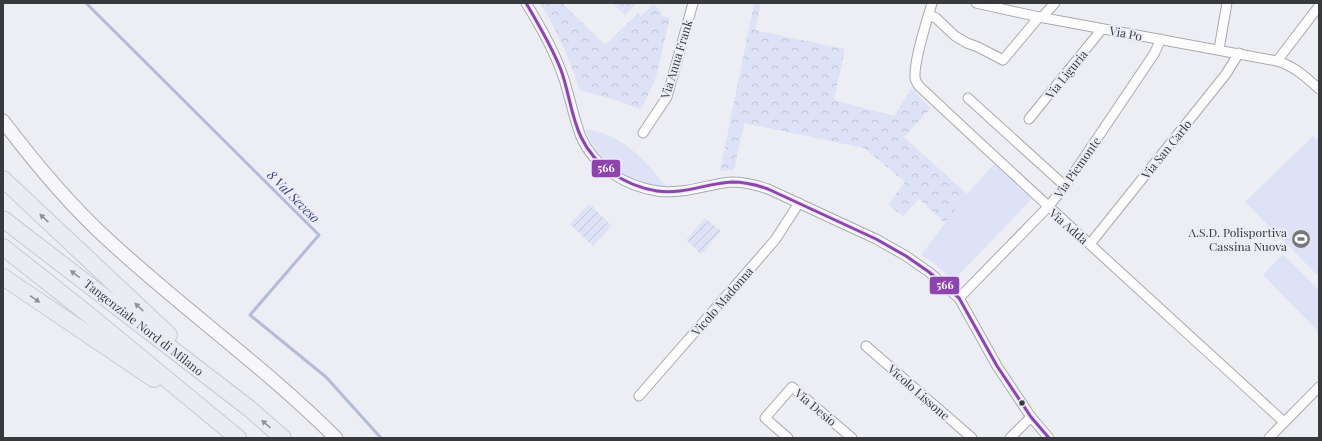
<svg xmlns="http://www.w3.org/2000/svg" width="1322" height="441" font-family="'Playfair Display',serif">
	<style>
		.grass { fill: #dde2f6 }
		.park { fill: url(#park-crowns) }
		.garden { fill: url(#garden-furrows) }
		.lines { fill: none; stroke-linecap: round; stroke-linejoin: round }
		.stream { stroke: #b4bad8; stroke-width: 3 }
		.minor-casing { stroke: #a8a9ad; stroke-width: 11 }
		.secondary-casing { stroke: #a8a9ad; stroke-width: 15 }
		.motorway-casing { stroke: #c9c9cd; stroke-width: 18 }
		.minor { stroke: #fcfcfd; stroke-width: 9 }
		.secondary { stroke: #f7f7fa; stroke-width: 13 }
		.motorway { stroke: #eaecf3; stroke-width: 16 }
		.bus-1-casing { stroke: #eaecf6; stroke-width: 6 }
		.bus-1 { stroke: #8e44ad; stroke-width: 3 }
		.oneway { fill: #919298 }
		.bus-dot { fill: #38393d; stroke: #eaecf6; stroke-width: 1.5 }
		.labels { text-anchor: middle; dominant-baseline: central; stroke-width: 4; stroke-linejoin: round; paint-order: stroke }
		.street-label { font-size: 12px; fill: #38393d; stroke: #eaecf6 }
		.poi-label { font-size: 12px; fill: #38393d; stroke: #eaecf6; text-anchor: end }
		.water-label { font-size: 13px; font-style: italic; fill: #3c447a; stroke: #eaecf6 }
		.line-badge { stroke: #eaecf6; stroke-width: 1.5 }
		.badge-label { font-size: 11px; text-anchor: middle; font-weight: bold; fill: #fff }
	</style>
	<defs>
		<pattern id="park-crowns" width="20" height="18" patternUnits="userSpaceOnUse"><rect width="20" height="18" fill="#dde2f6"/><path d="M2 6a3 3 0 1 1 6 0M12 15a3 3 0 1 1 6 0" fill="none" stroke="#bec3d4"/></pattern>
		<pattern id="garden-furrows" width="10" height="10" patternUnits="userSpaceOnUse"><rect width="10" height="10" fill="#dde2f6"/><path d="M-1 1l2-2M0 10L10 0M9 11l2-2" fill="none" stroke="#bec3d4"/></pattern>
	</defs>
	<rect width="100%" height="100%" fill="#edeef3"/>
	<g class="grass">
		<path d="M 585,129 C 620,133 645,159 666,187 C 628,185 600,164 585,129 Z"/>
		<polygon points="1313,136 1319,142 1319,277 1245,202"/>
		<polygon points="994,164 1032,199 953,281 933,262 921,255 967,194"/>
		<polygon points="1283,254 1319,290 1319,332 1263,275"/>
	</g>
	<g class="park">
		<path d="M 540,3 L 562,3 L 605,45 L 638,13 L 641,16 L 654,4 L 662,13 L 662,16 L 670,18 L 656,77 L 641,110 C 621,101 602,95 580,91 C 570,60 557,31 540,3 Z"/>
		<polygon points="612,3 637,3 625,15"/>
		<polygon points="754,3 761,3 755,30 845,49 834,100 894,116 912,88 922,100 931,108 904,137 967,194 945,223 919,199 903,216 888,205 905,182 864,148 744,123 734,170 720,171"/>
	</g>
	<g class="garden">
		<polygon points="589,204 612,226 593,246 570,224"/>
		<polygon points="705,218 721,231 701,254 686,240"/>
	</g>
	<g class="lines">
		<polyline class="stream" points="86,3 319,235 250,315 326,377 381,438"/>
		<g class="minor-casing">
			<g id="minor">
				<path d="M 526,3 C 541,27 555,52 564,79 C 570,98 574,119 581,137 C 595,168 626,186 657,191 C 683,195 707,184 732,182 C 744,182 756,185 768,189 L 876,239 L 906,256 L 929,272 L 959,298 L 997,366 L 1031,417 L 1049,438"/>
				<path d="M 932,3 C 927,21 914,59 915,77 C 915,81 917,83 919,86 C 1039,199 1162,310 1284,422"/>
				<path d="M 976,3 L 1039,17 L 1277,61 C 1294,66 1306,77 1319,89"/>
				<polyline points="929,15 936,18 955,36 967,43 978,47 1003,60 1039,17"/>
				<polyline points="1042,17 1055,3"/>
				<polyline points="1219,49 1227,3"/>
				<polyline points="1277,61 1319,6"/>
				<polyline points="968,98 1065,186"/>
				<polyline points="1029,119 1102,29"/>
				<polyline points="643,133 667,97 693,3"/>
				<polyline points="1090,244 1226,74 1239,53"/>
				<polyline points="959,298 1048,207 1065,186 1154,54 1161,39"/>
				<polyline points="866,346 972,438"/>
				<polyline points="639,396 775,240 799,203"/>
				<polyline points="788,438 765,418 792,387 852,438"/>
				<polyline points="1010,438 1031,417"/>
				<polyline points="1269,438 1319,387"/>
			</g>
		</g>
		<g class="secondary-casing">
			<path id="secondary" d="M 3,121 C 34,162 67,202 105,237 C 180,307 264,366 336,438"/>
		</g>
		<g class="motorway-casing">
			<g id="motorway">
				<polyline points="3,179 169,335"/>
				<polyline points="3,219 250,409 283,438"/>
				<polyline points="3,247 84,311 238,438"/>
				<polyline points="3,277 154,379"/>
			</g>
		</g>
		<use href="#minor" class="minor"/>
		<use href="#secondary" class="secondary"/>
		<use href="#motorway" class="motorway"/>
		<g class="bus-1-casing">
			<path id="bus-1" d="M 526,3 C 539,25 552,47 561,70 C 569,92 571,116 581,137 C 595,167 626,186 657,191 C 683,195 707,183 732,182 C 744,182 757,185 768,189 L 876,239 L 906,256 L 929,272 L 959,298 L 997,366 L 1031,417 L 1049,438"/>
		</g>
		<use href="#bus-1" class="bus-1"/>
	</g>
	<defs><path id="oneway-solid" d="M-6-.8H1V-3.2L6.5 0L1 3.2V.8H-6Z"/></defs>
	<g class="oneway">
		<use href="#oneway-solid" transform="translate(44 218) rotate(-137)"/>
		<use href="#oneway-solid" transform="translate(75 274) rotate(-142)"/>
		<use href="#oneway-solid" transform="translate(35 299) rotate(34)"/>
		<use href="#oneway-solid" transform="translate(139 307) rotate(-137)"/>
		<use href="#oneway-solid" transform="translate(266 424) rotate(-139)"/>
	</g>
	<defs>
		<g id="stadium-disc" transform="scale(1)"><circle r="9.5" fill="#77787d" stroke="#eaecf6"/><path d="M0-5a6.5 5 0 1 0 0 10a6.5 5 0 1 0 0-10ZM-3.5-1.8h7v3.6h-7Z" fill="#fff"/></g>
	</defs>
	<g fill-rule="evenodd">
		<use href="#stadium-disc" x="1301" y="239"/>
	</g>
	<circle class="bus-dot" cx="1022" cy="403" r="3.5"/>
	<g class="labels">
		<g class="street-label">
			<text transform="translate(1126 33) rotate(11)">Via Po</text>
			<text transform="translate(676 59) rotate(-73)">Via Anna Frank</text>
			<text transform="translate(1066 74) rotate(-51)">Via Liguria</text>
			<text transform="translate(1166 149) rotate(-51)">Via San Carlo</text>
			<text transform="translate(1077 167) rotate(-55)">Via Piemonte</text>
			<text transform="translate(1069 226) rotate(41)">Via Adda</text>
			<text transform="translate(722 301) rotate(-49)">Vicolo Madonna</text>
			<text transform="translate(144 327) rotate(38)">Tangenziale Nord di Milano</text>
			<text transform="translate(919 392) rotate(41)">Vicolo Lissone</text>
			<text transform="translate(816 407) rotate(40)">Via Desio</text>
		</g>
		<g class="poi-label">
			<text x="1287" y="232">A.S.D. Polisportiva<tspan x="1287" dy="14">Cassina Nuova</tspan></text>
		</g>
		<g class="water-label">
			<text transform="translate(294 196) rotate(45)">8 Val Seveso</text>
		</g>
	</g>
	<g class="line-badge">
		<rect x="591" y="159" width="30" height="19" rx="4" fill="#8e44ad"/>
		<rect x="929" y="276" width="31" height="19" rx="4" fill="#8e44ad"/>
	</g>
	<g class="badge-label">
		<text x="606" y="172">566</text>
		<text x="945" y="289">566</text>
	</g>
	<rect width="1322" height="441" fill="none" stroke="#38393d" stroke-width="8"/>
</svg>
